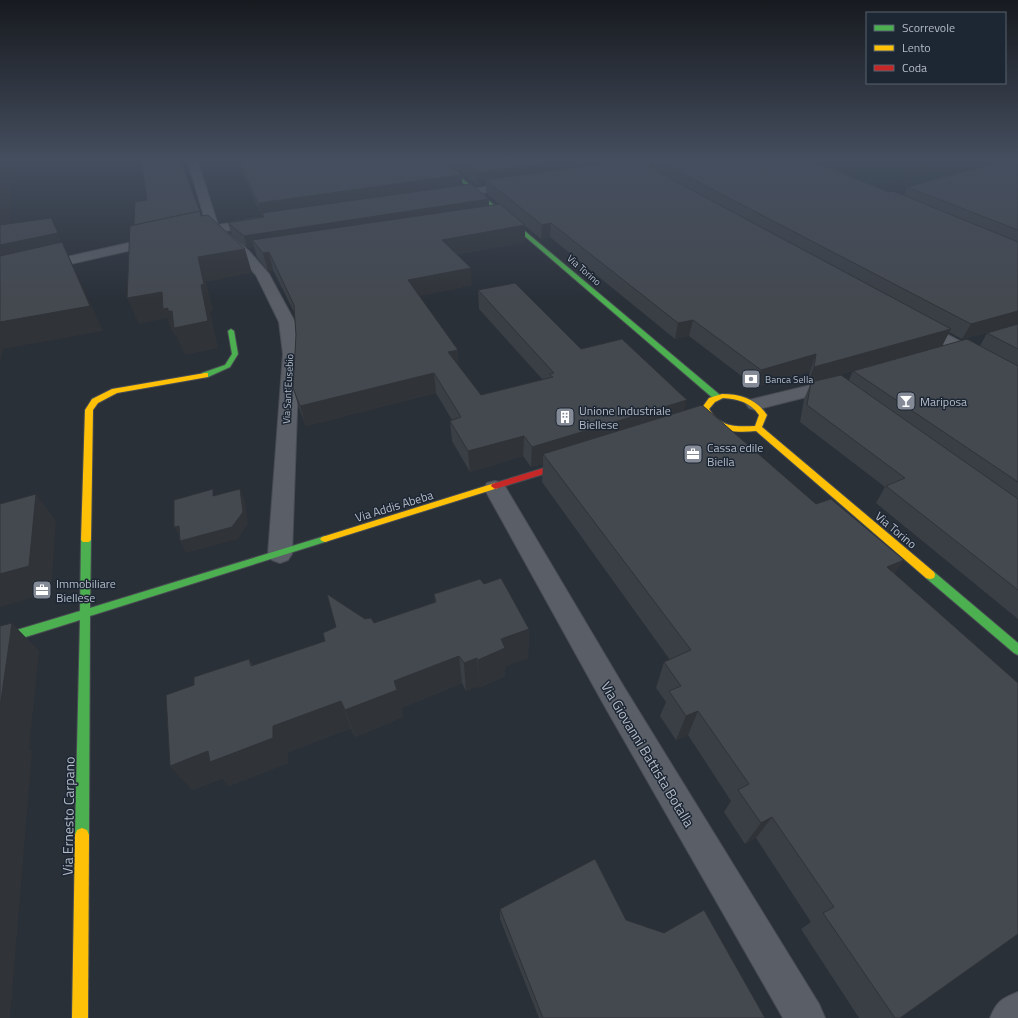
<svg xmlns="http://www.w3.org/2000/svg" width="1018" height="1018" font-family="'Titillium Web',sans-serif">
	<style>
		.green { fill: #273a3e }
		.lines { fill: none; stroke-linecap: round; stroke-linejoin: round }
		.street-casing { stroke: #484c53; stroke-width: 2 }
		.fast-casing { stroke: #484c53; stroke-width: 2 }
		.slow-casing { stroke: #484c53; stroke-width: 2 }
		.jam-casing { stroke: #484c53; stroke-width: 2 }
		.street { fill: #5a5e66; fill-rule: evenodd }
		.fast { fill: #4caf50; fill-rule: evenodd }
		.slow { fill: #ffc107; fill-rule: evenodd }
		.jam { fill: #c62828; fill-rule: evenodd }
		.wall { fill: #3a3f45; fill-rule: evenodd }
		.shaded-wall { fill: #303338 }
		.building { fill: #444950; stroke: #303338 }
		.labels { text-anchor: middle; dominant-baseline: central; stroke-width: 3; stroke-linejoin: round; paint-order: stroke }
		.far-street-label { font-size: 10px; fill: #b4bcc9; stroke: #1d2633 }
		.far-poi-label { font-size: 10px; fill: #b4bcc9; stroke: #1d2633; text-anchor: start }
		.poi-label { font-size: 12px; fill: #b4bcc9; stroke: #1d2633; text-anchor: start }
		.street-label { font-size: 12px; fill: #b4bcc9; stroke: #1d2633 }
		.near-street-label { font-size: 14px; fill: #b4bcc9; stroke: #1d2633 }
	</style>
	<rect width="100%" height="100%" fill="#2a3038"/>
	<g class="green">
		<polygon points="873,159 917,159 942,167 872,186 826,167"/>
		<polygon points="937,171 965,179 931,189 904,180"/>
	</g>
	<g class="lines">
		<g class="street-casing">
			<g id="street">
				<polygon points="187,159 197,159 218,225 259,218 265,222 259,226 225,231 249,251 269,274 295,322 299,354 292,554 288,560 280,563 272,560 268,554 283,354 279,322 256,275 239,257 212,233 192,237 186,233 188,230 207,227"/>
				<polygon points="667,159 690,159 685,162 616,173 611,170 616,167"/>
				<polygon points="516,182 521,185 520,187 452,198 446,195 452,192"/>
				<polygon points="159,236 163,237 165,240 163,243 0,280 0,272"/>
				<polygon points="920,320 1018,372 1018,384 1012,383 914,328 912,325 914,322"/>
				<polygon points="836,379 842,380 845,384 842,388 755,410 749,408 746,404 749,400"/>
				<polygon points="495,481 503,483 624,687 819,1004 825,1018 783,1018 604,705 484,488 487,483"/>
				<path d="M 1018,992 L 1018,1018 L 990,1018 C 997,1001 1001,999 1018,992 Z"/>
			</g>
		</g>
		<g class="fast-casing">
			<g id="fast">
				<polygon points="435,159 439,159 720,395 720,399 714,399"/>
				<polygon points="231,329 234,331 238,354 230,367 208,377 202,377 202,373 225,365 232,354 228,331"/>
				<polygon points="325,536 328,537 330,539 328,541 90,616 89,835 87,840 82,842 77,840 75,835 80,620 0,645 0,635 80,611 81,540 83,538 89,538 91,540 90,608"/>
				<polygon points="930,571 934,572 1018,643 1018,655 1014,653 926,578 925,575 926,572"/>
			</g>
		</g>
		<g class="slow-casing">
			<g id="slow">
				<polygon points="205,373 208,373 208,377 117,393 98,403 93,410 91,540 89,542 83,542 81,540 85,410 92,399 112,389"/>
				<path d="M 722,394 C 741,394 756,399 767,415 L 762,427 L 934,572 L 935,575 L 934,578 L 930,579 L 926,578 L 756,431 C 732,433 714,432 701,409 L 709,398 ZM 723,398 C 738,399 750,402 759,415 L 755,426 C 736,427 719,427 709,409 L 715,402 Z"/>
				<polygon points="495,483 498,484 499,486 498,488 325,542 322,541 320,539 322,537"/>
				<polygon points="82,828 87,830 89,835 88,1018 72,1018 75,835 77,830"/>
			</g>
		</g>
		<g class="jam-casing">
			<polygon id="jam" points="570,460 573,461 574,463 573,465 495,489 491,486 492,484"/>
		</g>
		<use href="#street" class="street"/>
		<use href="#fast" class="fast"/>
		<use href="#slow" class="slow"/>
		<use href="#jam" class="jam"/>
	</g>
	<g class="wall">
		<path d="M 236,159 L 443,159 L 462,185 L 489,206 L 499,204 L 486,193 L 486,184 L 477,185 L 445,159 L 864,159 L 824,165 L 889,192 L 904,196 L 907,187 L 1018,159 L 1018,619 L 876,503 L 885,487 L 800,422 L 804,399 L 811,383 L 807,384 L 810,371 L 756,387 L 689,336 L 675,339 L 550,237 L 541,239 L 525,226 L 525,242 L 457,254 L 472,285 L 419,296 L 459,367 L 481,395 L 543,380 L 479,309 L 478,290 L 581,349 L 684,410 L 895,574 L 900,1018 L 859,1018 L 801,929 L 811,922 L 756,838 L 745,844 L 724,812 L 731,801 L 688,735 L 676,740 L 660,716 L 666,702 L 656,688 L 664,662 L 670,660 L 542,482 L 543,464 L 531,467 L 523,456 L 470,472 L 452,441 L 450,421 L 452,420 L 436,393 L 306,426 L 299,408 L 293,388 L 296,335 L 295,314 L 273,270 L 268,271 L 257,257 L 254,247 L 247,248 L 232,235 L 228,223 L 264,217 L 263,216 L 262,216 ZM 636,160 L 650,160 L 649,167 ZM 997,330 L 987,333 L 980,346 L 853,371 L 849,380 L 820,380 L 942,346 L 949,332 L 962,339 Z"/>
		<polygon points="484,584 529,629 528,658 505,666 505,676 479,688 479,686 466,691 462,683 401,708 403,717 355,737 351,728 288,752 288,763 229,786 223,778 192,790 170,766 194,685 249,659 253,666 325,641 365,619 374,623 435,602 434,594"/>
		<polygon points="500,909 626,920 765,1018 539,1018 500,919"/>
	</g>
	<g class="shaded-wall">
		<polygon points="1,159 10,159 11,190 9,243 51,218 61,239 103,331 3,349 0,363 0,178"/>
		<polygon points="576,159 632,159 631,161 486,180 486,184 477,185 476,173"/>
		<polygon points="822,159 864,159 819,166"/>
		<polygon points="462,175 462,187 262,213 263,216 262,216 258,203"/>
		<polygon points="489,199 489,211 252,240 254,247 247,248 244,236"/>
		<polygon points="551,223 550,237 541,239 542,225"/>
		<polygon points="525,225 525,242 443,256 442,240"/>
		<polygon points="245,249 252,273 206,282 213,310 210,311 218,348 185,355 176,335 174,335 167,318 139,324 127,298 201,285 198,257"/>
		<polygon points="269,252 273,270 268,271 263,253"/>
		<polygon points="471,268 472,285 410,298 408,280"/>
		<polygon points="1018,311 1018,324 962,339 971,324"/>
		<polygon points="693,320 689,336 675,339 678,323"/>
		<polygon points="951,329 942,346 807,384 814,367"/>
		<polygon points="458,350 459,369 448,352"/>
		<polygon points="816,354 810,371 756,387 761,370"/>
		<polygon points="434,373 436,393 306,426 300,406"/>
		<polygon points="687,400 682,420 543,454 543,464 531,467 532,447"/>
		<polygon points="524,436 523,456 470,472 468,451"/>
		<polygon points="240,489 245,501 248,523 238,539 186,553 180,541"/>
		<polygon points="36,494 56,521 51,592 0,607 0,574"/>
		<polygon points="179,526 181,538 174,527"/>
		<polygon points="904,560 885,588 887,567"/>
		<polygon points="12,623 39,651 29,749 32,751 10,1018 0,1018 0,708"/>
		<polygon points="529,629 528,658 505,666 505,676 479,688 478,660 501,639"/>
		<polygon points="459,656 462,683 401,708 403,717 355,737 345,710 394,681"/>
		<polygon points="477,658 479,686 466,691 464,663"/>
		<polygon points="341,701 351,728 288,752 288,763 229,786 223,778 192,790 170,766 273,726"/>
		<polygon points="698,711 688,735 676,740 686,716"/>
		<polygon points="772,817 756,838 745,844 761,823"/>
	</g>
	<g class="building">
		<polygon points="0,159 1,159 0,178"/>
		<polygon points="141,159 180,159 200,211 134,225 135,202 147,200"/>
		<polygon points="238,159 443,159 462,175 258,203"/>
		<polygon points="459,159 576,159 476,173"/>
		<polygon points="634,159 951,329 814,367 816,354 761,370 693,320 678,323 551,223 542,225 486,180"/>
		<polygon points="654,159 807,159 889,192 893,191 1018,242 1018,311 971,324"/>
		<polygon points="1010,159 1018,159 1018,230 907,187"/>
		<polygon points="471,184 489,199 244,236 228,223 264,217 262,213"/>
		<polygon points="500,204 525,225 442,240 471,268 408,280 458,350 448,352 481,395 553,377 549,374 554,373 478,290 515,283 581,349 622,339 687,400 532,447 524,436 468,451 450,421 461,417 434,373 300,406 293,388 296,335 294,305 269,252 263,253 252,240"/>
		<polygon points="200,211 201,216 208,215 245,249 198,257 204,284 201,285 208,321 174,328 172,311 168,311 168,308 163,309 162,292 127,298 130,226"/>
		<polygon points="51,218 58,233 0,245 0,225"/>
		<polygon points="62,242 90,306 0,322 0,256"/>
		<polygon points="1018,324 1018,349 987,333"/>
		<polygon points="967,339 1018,366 1018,482 853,371"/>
		<polygon points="841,375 1018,499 1018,590 886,486 905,478 807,405 811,382"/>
		<polygon points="702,405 816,504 831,499 904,560 887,567 1018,683 1018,934 900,1018 895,1018 823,913 834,907 772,817 761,823 738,790 749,784 698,711 686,716 669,691 681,686 664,662 691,650 543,454"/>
		<polygon points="213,489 213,496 240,489 243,512 232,527 180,541 179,526 174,527 174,500"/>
		<polygon points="36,494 29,566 0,574 0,504"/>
		<polygon points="501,578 529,629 501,639 505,648 478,660 477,658 464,663 459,656 394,681 397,690 345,710 341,701 273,726 273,738 210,762 208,751 170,766 166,695 194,685 194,677 249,659 251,666 325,641 323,633 336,627 327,594 365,619 371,618 374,623 436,602 434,594 480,579 484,584"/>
		<polygon points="12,623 0,708 0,626"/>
		<polygon points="595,859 626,920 664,933 704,910 765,1018 543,1018 500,909"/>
	</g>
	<linearGradient id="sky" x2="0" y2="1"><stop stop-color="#171a1f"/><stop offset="0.53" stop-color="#444e5e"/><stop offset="1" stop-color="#444e5e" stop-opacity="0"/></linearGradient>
	<rect width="1018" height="301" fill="url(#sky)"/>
	<defs>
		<g id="bank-square" transform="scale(1)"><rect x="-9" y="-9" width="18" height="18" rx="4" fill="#848b96" stroke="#1d2633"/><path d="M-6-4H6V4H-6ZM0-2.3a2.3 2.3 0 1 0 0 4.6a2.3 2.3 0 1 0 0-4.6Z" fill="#fff"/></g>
		<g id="bar-square" transform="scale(1)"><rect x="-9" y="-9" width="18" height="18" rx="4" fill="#848b96" stroke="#1d2633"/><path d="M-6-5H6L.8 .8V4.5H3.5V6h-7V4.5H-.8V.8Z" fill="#fff"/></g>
		<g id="building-square" transform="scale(1)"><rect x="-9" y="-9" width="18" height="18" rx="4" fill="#848b96" stroke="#1d2633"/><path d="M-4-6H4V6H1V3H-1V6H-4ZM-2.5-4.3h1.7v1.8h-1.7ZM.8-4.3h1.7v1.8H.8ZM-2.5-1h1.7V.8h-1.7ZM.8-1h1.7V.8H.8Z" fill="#fff"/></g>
		<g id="office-square" transform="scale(1)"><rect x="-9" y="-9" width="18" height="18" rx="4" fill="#848b96" stroke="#1d2633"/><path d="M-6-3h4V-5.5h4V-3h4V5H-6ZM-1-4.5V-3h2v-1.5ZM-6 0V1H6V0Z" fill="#fff"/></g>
	</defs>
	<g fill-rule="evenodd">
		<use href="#bank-square" x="751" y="379"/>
		<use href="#bar-square" x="906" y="401"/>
		<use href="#building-square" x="565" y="417"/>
		<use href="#office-square" x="693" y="454"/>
		<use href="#office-square" x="42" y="590"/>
	</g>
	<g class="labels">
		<g class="far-street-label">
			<text transform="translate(584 270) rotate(41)">Via Torino</text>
			<text transform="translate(288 389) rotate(-87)">Via Sant'Eusebio</text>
		</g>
		<g class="far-poi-label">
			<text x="765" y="379">Banca Sella</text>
		</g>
		<g class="poi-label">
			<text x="920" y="401">Mariposa</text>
			<text x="579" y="410">Unione Industriale<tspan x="579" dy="14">Biellese</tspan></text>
			<text x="707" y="447">Cassa edile<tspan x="707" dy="14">Biella</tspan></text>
			<text x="56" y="583">Immobiliare<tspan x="56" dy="14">Biellese</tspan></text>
		</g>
		<g class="street-label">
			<text transform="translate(394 506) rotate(-17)">Via Addis Abeba</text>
			<text transform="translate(896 530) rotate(40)">Via Torino</text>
		</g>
		<g class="near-street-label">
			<text transform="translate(648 754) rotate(59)">Via Giovanni Battista Botalla</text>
			<text transform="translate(68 816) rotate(-89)">Via Ernesto Carpano</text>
		</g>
	</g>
	<rect x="866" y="12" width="140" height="72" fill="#1d2633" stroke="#59626f"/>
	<rect x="874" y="25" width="20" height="6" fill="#4caf50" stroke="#59626f"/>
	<text x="902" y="32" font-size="12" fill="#b4bcc9">Scorrevole</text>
	<rect x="874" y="45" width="20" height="6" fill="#ffc107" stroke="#59626f"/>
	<text x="902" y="52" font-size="12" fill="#b4bcc9">Lento</text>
	<rect x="874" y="65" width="20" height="6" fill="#c62828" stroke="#59626f"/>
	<text x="902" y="72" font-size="12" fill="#b4bcc9">Coda</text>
</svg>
